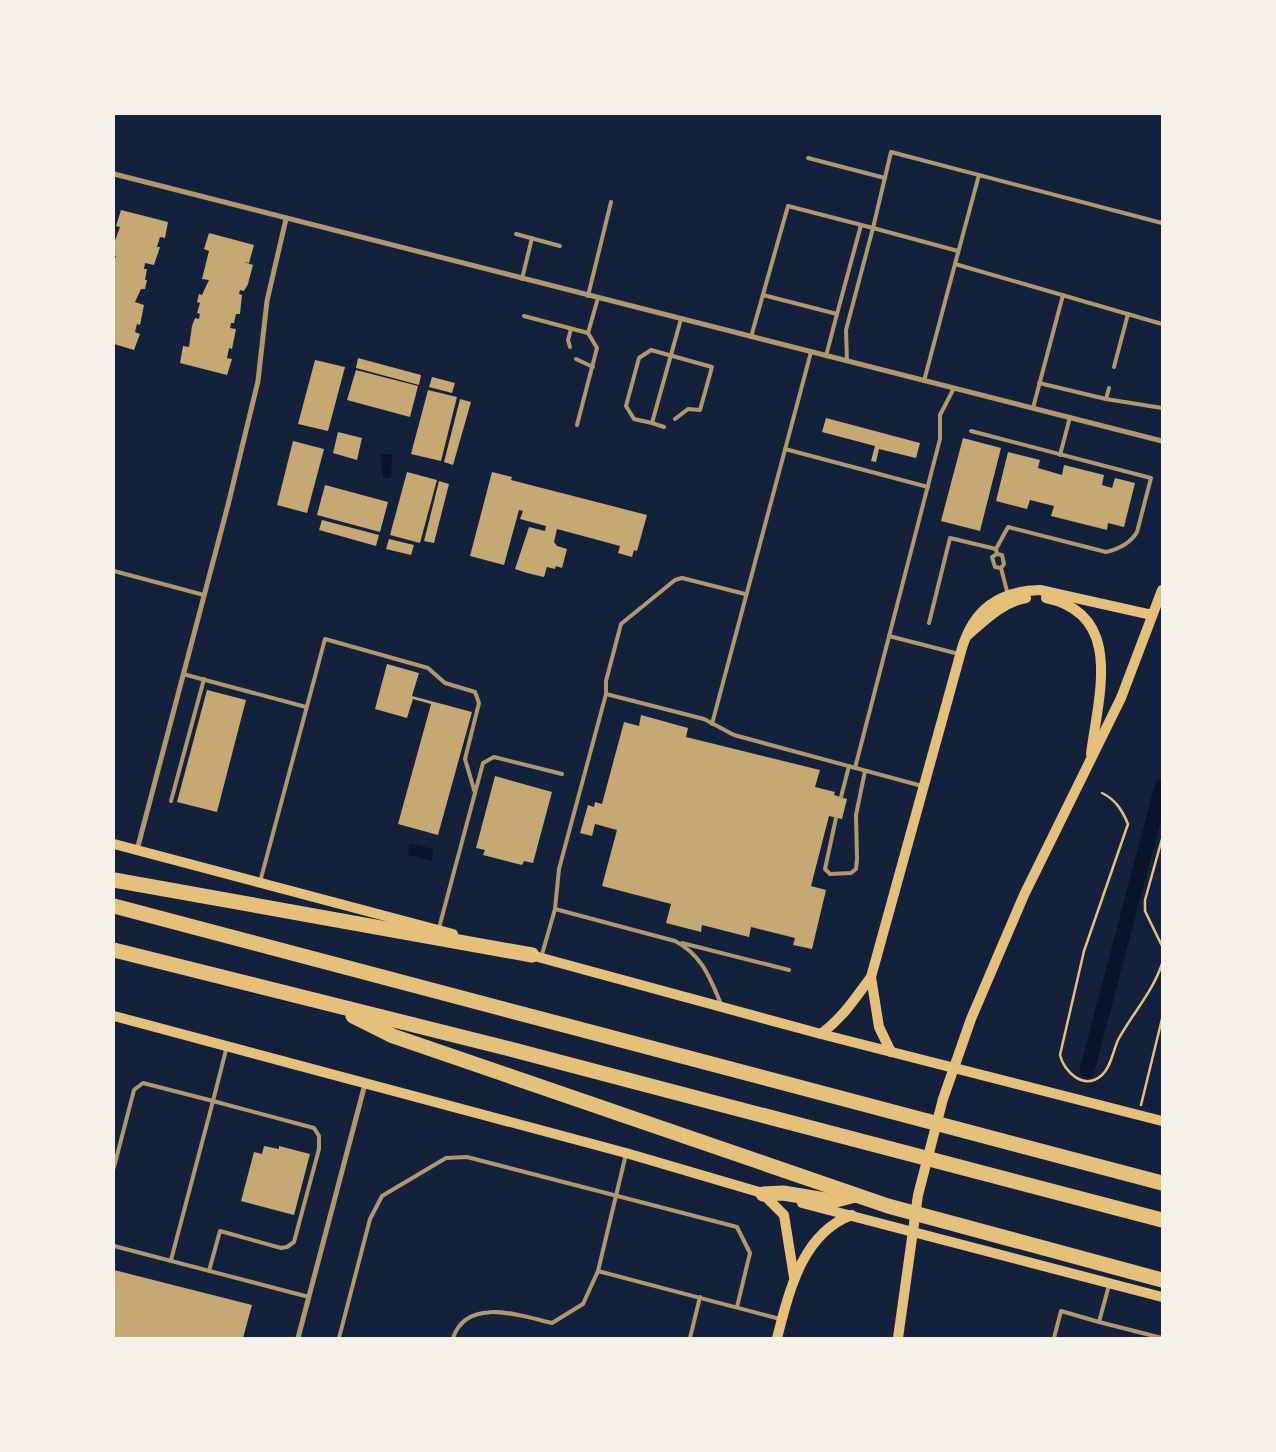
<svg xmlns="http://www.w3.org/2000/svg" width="1276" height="1452" font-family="Rubik,sans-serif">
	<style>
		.water { fill: #0b132b }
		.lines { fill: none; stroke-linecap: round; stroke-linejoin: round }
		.canal { stroke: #0b132b; stroke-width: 15 }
		.building { fill: #c6a872 }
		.path { stroke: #e5c07b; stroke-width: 2.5 }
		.service { stroke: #b1986c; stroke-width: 4 }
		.minor { stroke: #b1986c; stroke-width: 5 }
		.secondary { stroke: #e5c07b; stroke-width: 10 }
		.motorway { stroke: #e5c07b; stroke-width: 15 }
	</style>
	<rect width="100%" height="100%" fill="#14213d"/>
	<g class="water">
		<polygon points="380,454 392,454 391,478 383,478"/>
		<polygon points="412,844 433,849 432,861 408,855 409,845"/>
	</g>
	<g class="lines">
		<polyline class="canal" points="1087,1070 1162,787"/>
	</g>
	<g class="building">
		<polygon points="121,210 168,222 165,238 160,237 157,247 160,247 154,265 145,263 144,269 147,269 145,280 147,280 145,289 141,289 135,302 144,305 140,325 137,324 135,332 140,334 134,350 114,344 114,261 116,256 114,255 114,243 120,227 116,226"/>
		<polygon points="209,233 254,245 249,263 244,262 253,265 248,284 244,291 240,290 239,294 242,295 240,314 236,314 234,323 231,323 230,328 236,329 232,349 229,348 227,358 232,359 227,375 180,363 183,346 189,347 192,326 195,318 199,319 200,314 197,313 200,303 197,302 199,294 202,295 209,280 202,279 209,251 204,249"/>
		<polygon points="358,358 421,375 419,385 356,368"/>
		<polygon points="315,360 345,367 328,431 298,424"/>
		<polygon points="356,370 418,386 410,417 347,400"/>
		<polygon points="432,377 455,383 452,393 429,387"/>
		<polygon points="428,390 457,397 441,461 411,454"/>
		<polygon points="460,399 471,402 453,465 444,462"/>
		<polygon points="826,418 920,443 916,458 879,449 876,462 871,461 875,446 822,432"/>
		<polygon points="338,432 362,438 357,460 333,453"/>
		<polygon points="963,438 1001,448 980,531 941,521"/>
		<polygon points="293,441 324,449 307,513 277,505"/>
		<polygon points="1008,452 1040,460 1038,468 1062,475 1064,465 1104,475 1102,485 1112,488 1115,478 1135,483 1124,527 1108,523 1107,530 1051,516 1054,506 1030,500 1027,509 996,501"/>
		<polygon points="407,472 437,480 420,543 390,535"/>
		<polygon points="492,472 512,477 511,480 647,515 637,551 634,550 632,557 618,553 620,546 557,529 554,542 557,546 567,549 562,568 556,566 555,569 547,567 544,577 527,573 515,569 529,527 545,531 546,526 520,519 523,511 519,510 504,565 470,556"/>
		<polygon points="439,481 449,484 434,543 424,541"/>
		<polygon points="325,485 388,502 380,532 317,515"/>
		<polygon points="322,520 379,535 376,546 319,530"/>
		<polygon points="389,539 414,545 411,555 386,549"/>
		<polygon points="387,664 419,673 412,696 472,712 438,835 398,824 431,704 413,699 407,718 375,709"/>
		<polygon points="207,690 246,700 217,812 177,802"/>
		<polygon points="641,715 688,728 686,737 820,770 815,787 835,792 834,795 847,799 842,819 829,816 811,886 826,890 812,949 793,945 795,938 751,927 749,937 702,925 701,932 666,923 671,904 602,886 617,830 595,824 592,836 580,833 588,805 594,807 595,802 602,804 624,722 639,726"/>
		<polygon points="495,776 552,792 533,863 524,861 522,865 483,855 485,850 476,848"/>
		<polygon points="264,1146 279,1149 279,1146 310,1154 294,1215 241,1201 254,1152 262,1154"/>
		<polygon points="114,1270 252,1305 243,1338 114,1338"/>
	</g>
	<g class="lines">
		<g class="path">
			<path d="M 1102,793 C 1116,800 1122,810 1128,824 L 1084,951 L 1060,1055 C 1064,1072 1084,1091 1102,1075 C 1111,1067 1113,1051 1118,1040 C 1132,1014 1152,993 1162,964"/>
			<polyline points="1162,839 1145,900 1145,911 1162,946"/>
			<polyline points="1141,1105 1162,1019"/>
		</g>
		<g class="service">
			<polyline points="808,158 885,178"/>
			<polyline points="516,234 560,246"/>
			<polyline points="955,264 979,175"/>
			<polyline points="522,279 532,238"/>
			<polyline points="763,295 837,314 826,356"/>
			<polyline points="588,296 611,202"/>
			<polyline points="837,314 861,225"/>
			<polyline points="524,316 588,333 597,348 577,425"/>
			<polyline points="588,333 598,298"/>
			<polyline points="751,337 788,206 873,228 891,152 1162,223"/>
			<polyline points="570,347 568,340 571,329"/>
			<polyline points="576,359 593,367"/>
			<polyline points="847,361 846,330 873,228 958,251"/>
			<polyline points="1114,367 1128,314"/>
			<polyline points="924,381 955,264 1162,324"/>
			<polyline points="1039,383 1106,399 1162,408"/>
			<polyline points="1106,399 1109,388"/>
			<polyline points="1033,408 1063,295"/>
			<polyline points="652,423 634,419 626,406 639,358 651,350 712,367 700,410 688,409 675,419"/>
			<polyline points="664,427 652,423 681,319"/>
			<polyline points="785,449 928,487"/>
			<polyline points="1060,455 1070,417"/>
			<polyline points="996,549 997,554 1002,555 1004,564 1001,568 1008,595"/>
			<polyline points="997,554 992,557 995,567 1001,568"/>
			<polyline points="114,571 204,595"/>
			<path d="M 929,623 L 950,538 L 996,549 L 1008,527 L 1106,552 C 1119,549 1130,544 1137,532 L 1151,478 L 971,431"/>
			<polyline points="889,636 959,654"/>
			<polyline points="183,674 306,707"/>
			<polyline points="606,694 704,719 734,735 922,786"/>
			<polyline points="712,724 811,352"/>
			<polyline points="855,768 940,439 940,415 954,388"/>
			<polyline points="841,797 849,766"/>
			<polyline points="171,801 204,679"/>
			<polyline points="836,818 825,869 830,874 851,873 856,869 857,859 856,815 865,771"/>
			<polyline points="260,882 325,639 428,668 445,683 475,692 479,703 465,759 475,793"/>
			<path d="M 555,909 L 675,941 C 702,955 710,978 721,1004"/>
			<polyline points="439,928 483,763 494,757 562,774"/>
			<polyline points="682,943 789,970"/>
			<polyline points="541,958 555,909 559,869 606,694 606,681 621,624 675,580 682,578 745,594"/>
			<polyline points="626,1154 598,1271 780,1319"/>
			<polyline points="114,1167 134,1090 143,1083 213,1101 227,1046"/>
			<polyline points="114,1246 309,1297"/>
			<polyline points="171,1260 213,1101 314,1128 319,1136 319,1149 294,1242 287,1247 281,1248 220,1231 209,1271"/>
			<polyline points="1109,1285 1099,1322 1162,1338"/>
			<polyline points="339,1338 370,1219 382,1196 446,1158 467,1157 737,1227 750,1253 737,1307"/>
			<path d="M 453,1338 C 467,1296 522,1316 552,1323 L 583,1304 L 598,1271"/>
			<polyline points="690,1338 700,1297"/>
			<polyline points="1054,1338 1061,1311 1099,1322"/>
		</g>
		<g class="minor">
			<polyline points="114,174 1162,441"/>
			<polyline points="137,850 228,505 258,381 267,301 286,219"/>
			<polyline points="298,1338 365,1084"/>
		</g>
		<g class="secondary">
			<path d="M 1046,598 C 1125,614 1098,697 1091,754"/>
			<path d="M 968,635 C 985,620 1003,602 1026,598"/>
			<polyline points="114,844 453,934"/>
			<polyline points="527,954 821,1034 1162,1121"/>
			<polyline points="871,977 879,1027 891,1052"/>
			<polyline points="114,1016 626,1153 769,1195"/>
			<path d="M 821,1034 C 845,1015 853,1001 871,977 L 962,648 C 974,609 999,591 1040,590 L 1152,615"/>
			<polyline points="763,1194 784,1215 794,1277"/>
			<polyline points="802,1203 1162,1297"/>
			<path d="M 777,1338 C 789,1292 802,1233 852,1215"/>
			<polyline points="898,1338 918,1195 943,1099 971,1019 1024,895 1121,698 1162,590"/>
		</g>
		<g class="motorway">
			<polyline points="114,880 532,955"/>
			<polyline points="114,906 1162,1183"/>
			<polyline points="114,950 506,1048 1162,1220"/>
			<polyline points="353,1016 393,1036 888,1206 1162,1280"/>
			<polyline points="763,1194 783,1193 832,1201 855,1195"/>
		</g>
	</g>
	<rect width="1276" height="1452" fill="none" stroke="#f6f1e7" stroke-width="230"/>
</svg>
